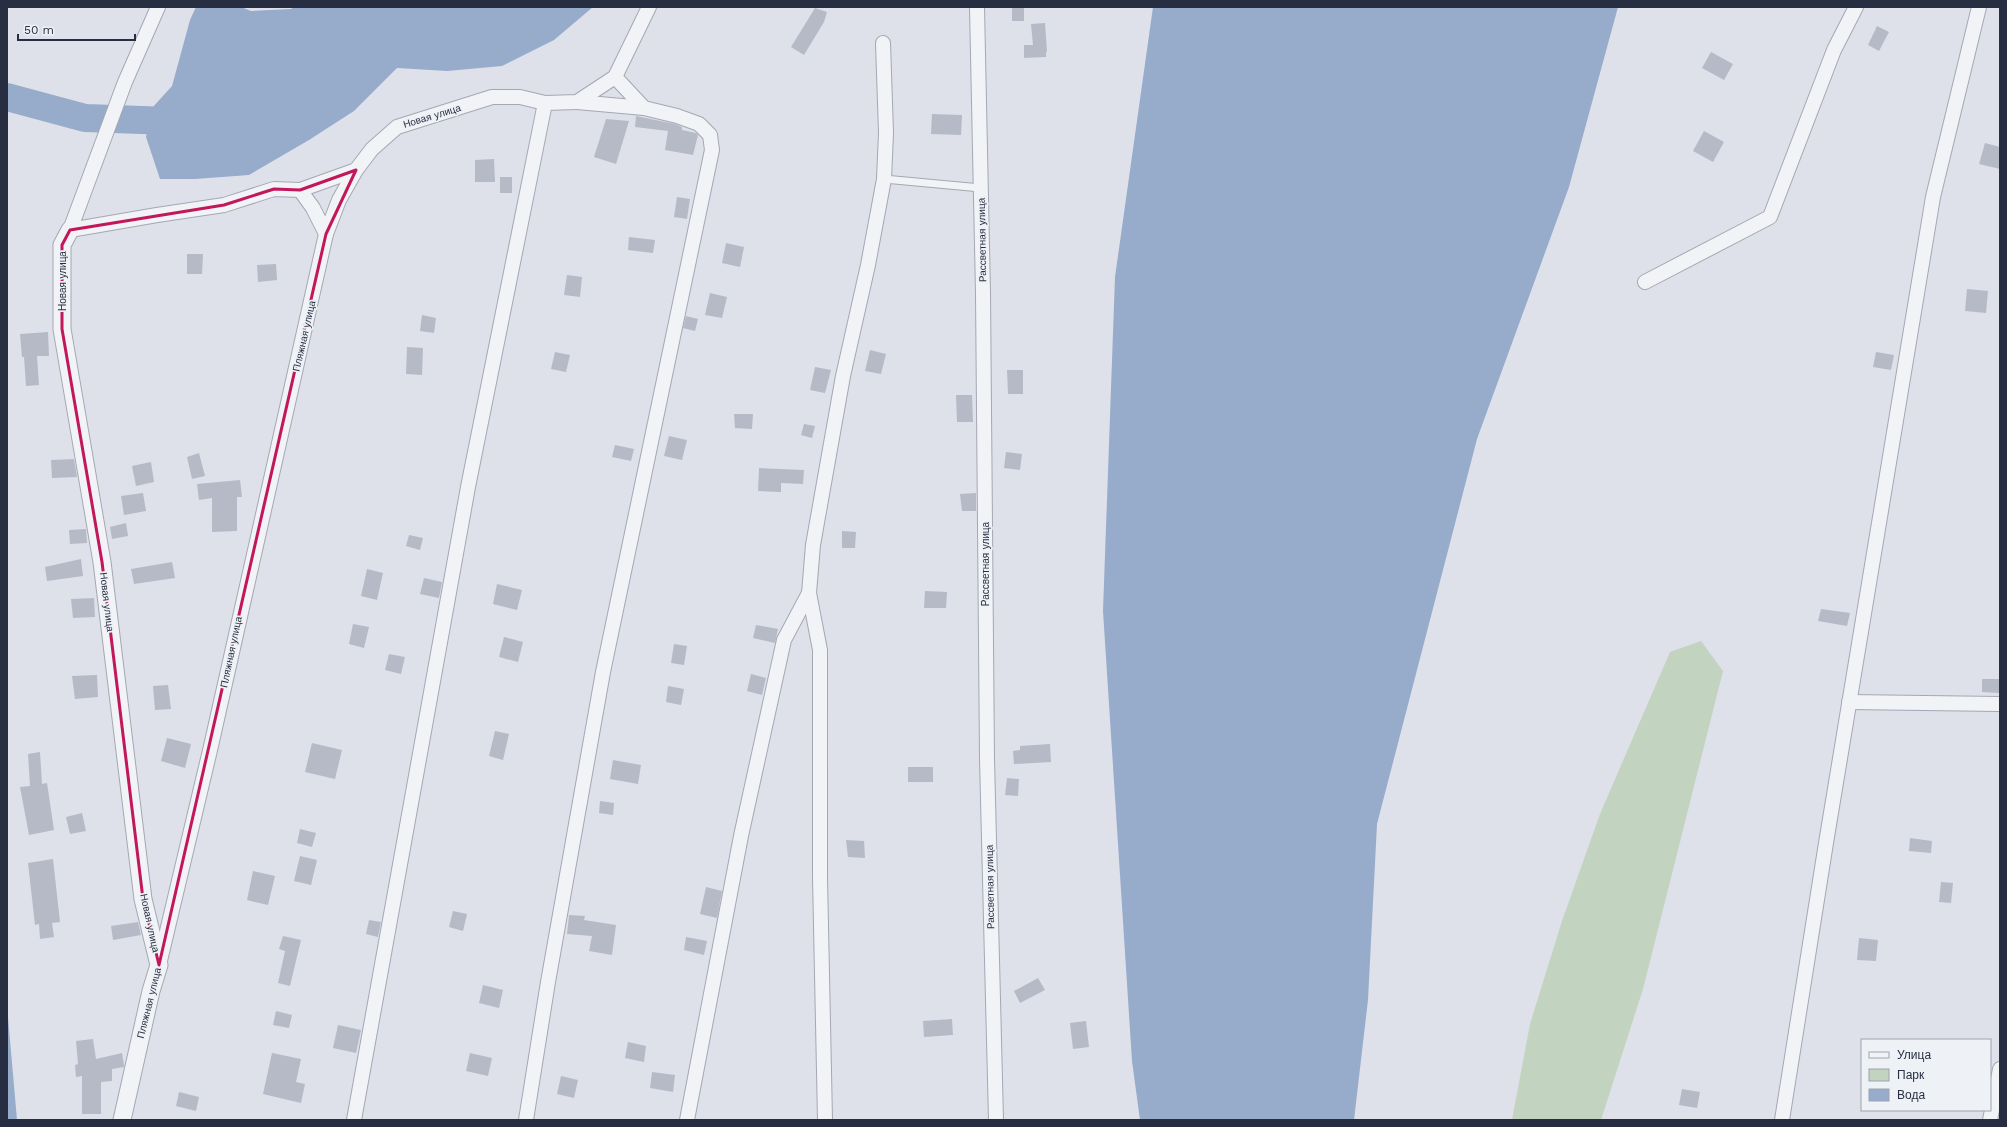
<svg xmlns="http://www.w3.org/2000/svg" width="2007" height="1127" font-family="'Work Sans',sans-serif">
	<style>
		.green { fill: #c2d3bf }
		.water { fill: #97abcb }
		.lines { fill: none; stroke-linecap: round; stroke-linejoin: round }
		.river { stroke: #97abcb; stroke-width: 28 }
		.building { fill: #b5bac6 }
		.service-casing { stroke: #a3a8b3; stroke-width: 9 }
		.minor-casing { stroke: #a3a8b3; stroke-width: 16 }
		.tertiary-casing { stroke: #a3a8b3; stroke-width: 19 }
		.service { stroke: #f1f3f7; stroke-width: 7 }
		.minor { stroke: #f1f3f7; stroke-width: 14 }
		.tertiary { stroke: #f1f3f7; stroke-width: 17 }
		.marked { fill: none; stroke: #c2185b; stroke-width: 3; stroke-linejoin: round }
		.labels { text-anchor: middle; dominant-baseline: central; stroke-width: 3.5; stroke-linejoin: round; paint-order: stroke }
		.street-label { font-size: 10px; fill: #272e41; stroke: #eef1f6 }
	</style>
	<rect width="100%" height="100%" fill="#dee1e9"/>
	<polygon class="green" points="1701,641 1723,671 1643,989 1601,1120 1512,1120 1530,1024 1562,921 1600,814 1670,652"/>
	<g class="water">
		<polygon points="196,7 241,7 251,11 291,9 294,7 593,7 554,40 502,66 447,71 397,68 354,111 309,140 249,175 195,179 160,179 146,137 152,108 172,86 190,20"/>
		<polygon points="1153,7 1618,7 1569,187 1477,439 1377,824 1368,1000 1354,1120 1140,1120 1132,1061 1103,611 1115,277"/>
		<polygon points="7,1006 17,1120 7,1120"/>
	</g>
	<g class="lines">
		<polyline class="river" points="7,97 85,118 170,121 186,115"/>
	</g>
	<g class="building">
		<rect x="1012" y="7" width="12" height="14"/>
		<polygon points="815,8 827,12 824,22 804,55 791,47"/>
		<polygon points="1045,23 1047,52 1046,52 1046,57 1024,58 1024,45 1033,45 1031,24"/>
		<polygon points="1877,26 1889,32 1879,51 1868,45"/>
		<polygon points="1711,52 1733,64 1724,80 1702,68"/>
		<polygon points="932,114 962,115 961,135 931,134"/>
		<polygon points="636,116 675,124 682,127 682,130 696,133 698,135 693,155 665,150 668,131 635,127"/>
		<polygon points="606,119 629,121 616,164 594,157"/>
		<polygon points="1704,131 1724,142 1713,162 1693,151"/>
		<polygon points="1985,143 2000,147 2000,169 1979,164"/>
		<polygon points="494,159 495,182 475,182 475,160"/>
		<rect x="500" y="177" width="12" height="16"/>
		<polygon points="677,197 690,199 687,219 674,217"/>
		<polygon points="629,237 655,240 653,253 628,250"/>
		<polygon points="726,243 744,247 740,267 722,263"/>
		<polygon points="187,254 203,254 202,274 187,274"/>
		<polygon points="276,264 277,280 258,282 257,265"/>
		<polygon points="567,275 582,277 580,297 564,295"/>
		<polygon points="1967,289 1988,291 1986,313 1965,311"/>
		<polygon points="710,293 727,297 722,318 705,315"/>
		<polygon points="422,315 436,318 434,333 420,331"/>
		<polygon points="686,316 698,319 695,331 683,328"/>
		<polygon points="48,332 49,356 37,356 39,385 26,386 24,357 22,357 20,334"/>
		<polygon points="407,347 423,348 422,375 406,374"/>
		<polygon points="870,350 886,354 881,374 865,371"/>
		<polygon points="555,352 570,355 566,372 551,369"/>
		<polygon points="1876,352 1894,355 1891,370 1873,367"/>
		<polygon points="815,367 831,370 825,393 810,390"/>
		<polygon points="1007,370 1023,370 1023,394 1008,394"/>
		<polygon points="956,395 972,395 973,422 957,422"/>
		<polygon points="734,414 753,414 752,429 735,428"/>
		<polygon points="804,424 815,426 812,438 801,435"/>
		<polygon points="669,436 687,440 682,460 664,456"/>
		<polygon points="615,445 634,449 631,461 612,457"/>
		<polygon points="1006,452 1022,454 1020,470 1004,468"/>
		<polygon points="199,453 205,476 192,479 187,457"/>
		<polygon points="74,459 77,477 52,478 51,460"/>
		<polygon points="151,462 154,482 136,486 132,466"/>
		<polygon points="759,468 804,470 803,484 781,483 781,492 758,491"/>
		<polygon points="240,480 242,497 237,497 237,531 212,532 212,498 199,500 197,484"/>
		<polygon points="143,493 146,511 124,515 121,496"/>
		<polygon points="976,493 976,511 962,511 960,494"/>
		<polygon points="126,523 128,536 112,539 110,527"/>
		<polygon points="86,529 87,543 70,544 69,530"/>
		<polygon points="842,531 856,532 855,548 842,548"/>
		<polygon points="409,535 423,538 420,550 406,546"/>
		<polygon points="81,559 83,576 47,581 45,567"/>
		<polygon points="172,562 175,578 134,584 131,569"/>
		<polygon points="367,569 383,573 377,600 361,596"/>
		<polygon points="424,578 442,582 439,598 420,594"/>
		<polygon points="497,584 522,590 517,610 493,604"/>
		<polygon points="925,591 947,592 946,608 924,608"/>
		<polygon points="94,598 95,617 73,618 71,599"/>
		<polygon points="1821,609 1850,613 1847,626 1818,621"/>
		<polygon points="353,624 369,627 364,648 349,644"/>
		<polygon points="756,625 778,629 775,643 753,638"/>
		<polygon points="504,637 523,642 518,662 499,657"/>
		<polygon points="674,644 687,646 684,665 671,663"/>
		<polygon points="389,654 405,657 401,674 385,670"/>
		<polygon points="751,674 766,678 762,695 747,691"/>
		<polygon points="97,675 98,697 75,699 72,676"/>
		<polygon points="1982,679 2000,679 1999,693 1982,692"/>
		<polygon points="168,685 171,709 155,710 153,686"/>
		<polygon points="668,686 684,689 681,705 666,702"/>
		<polygon points="495,731 509,734 503,760 489,756"/>
		<polygon points="167,738 191,744 185,768 161,761"/>
		<polygon points="312,743 342,750 335,779 305,772"/>
		<polygon points="1050,744 1051,762 1014,764 1013,751 1020,750 1020,746"/>
		<polygon points="40,752 42,784 47,783 54,830 29,835 20,787 30,786 28,754"/>
		<polygon points="613,760 641,765 638,784 610,779"/>
		<rect x="908" y="767" width="25" height="15"/>
		<polygon points="1007,778 1019,779 1018,796 1005,795"/>
		<polygon points="600,801 614,803 613,815 599,813"/>
		<polygon points="82,813 86,831 70,834 66,817"/>
		<polygon points="300,829 316,833 312,847 297,843"/>
		<polygon points="1910,838 1932,841 1931,853 1909,851"/>
		<polygon points="846,840 864,841 865,858 848,857"/>
		<polygon points="300,856 317,860 311,885 294,881"/>
		<polygon points="53,859 60,922 52,923 54,937 40,939 39,924 35,925 28,863"/>
		<polygon points="253,871 275,876 268,905 247,900"/>
		<polygon points="1941,882 1953,883 1951,903 1939,902"/>
		<polygon points="706,887 722,891 717,918 700,914"/>
		<polygon points="453,911 467,914 463,931 449,927"/>
		<polygon points="569,915 585,916 584,920 616,925 612,955 589,951 592,936 567,934"/>
		<polygon points="369,920 381,922 378,937 366,934"/>
		<polygon points="138,922 141,935 113,940 111,926"/>
		<polygon points="283,936 301,940 290,986 278,983 285,951 279,949"/>
		<polygon points="686,937 707,941 704,955 684,950"/>
		<polygon points="1859,938 1878,940 1876,961 1857,960"/>
		<polygon points="1038,978 1045,990 1020,1003 1014,991"/>
		<polygon points="483,985 503,990 499,1008 479,1003"/>
		<polygon points="276,1011 292,1015 289,1028 273,1025"/>
		<polygon points="952,1019 953,1035 924,1037 923,1021"/>
		<polygon points="1086,1021 1089,1047 1073,1049 1070,1023"/>
		<polygon points="338,1025 361,1030 356,1053 333,1048"/>
		<polygon points="93,1039 96,1059 122,1053 124,1065 124,1067 112,1069 112,1081 101,1082 101,1114 82,1114 82,1076 76,1077 75,1065 78,1064 76,1041"/>
		<polygon points="628,1042 646,1046 644,1062 625,1058"/>
		<polygon points="272,1053 301,1059 296,1082 305,1084 301,1103 263,1094"/>
		<polygon points="470,1053 492,1058 488,1076 466,1071"/>
		<polygon points="652,1072 675,1075 673,1092 650,1088"/>
		<polygon points="561,1076 578,1080 574,1098 557,1094"/>
		<polygon points="1682,1089 1700,1092 1697,1108 1679,1105"/>
		<polygon points="179,1092 199,1097 196,1111 176,1106"/>
	</g>
	<g class="lines">
		<g class="service-casing">
			<polyline id="service" points="884,179 981,188"/>
		</g>
		<g class="minor-casing">
			<g id="minor">
				<polyline points="158,7 125,82 70,230 157,215 224,205 274,189 300,190 356,170 372,149 397,127 492,97 520,97 545,103 577,102 615,77 649,7"/>
				<polyline points="977,7 983,293 987,759 996,1120"/>
				<polyline points="577,102 644,108"/>
				<polyline points="326,234 339,200 356,170"/>
				<polyline points="1645,282 1770,217 1834,50 1856,7"/>
				<polyline points="1849,702 2000,704"/>
				<polyline points="159,965 211,746 326,234 313,208 300,190"/>
				<polyline points="354,1120 468,487 545,103"/>
				<polyline points="526,1120 548,982 603,672 712,150 710,135 699,124 677,116 644,108 615,77"/>
				<polyline points="687,1120 741,836 784,640 809,593"/>
				<polyline points="825,1120 820,877 820,650 809,593 813,545 843,376 868,265 884,179 886,133 883,43"/>
				<polyline points="1782,1120 1826,843 1933,197 1979,7"/>
				<polyline points="1990,1120 2000,1069"/>
			</g>
		</g>
		<g class="tertiary-casing">
			<polyline id="tertiary" points="70,230 62,245 62,329 102,562 143,899 159,965 151,991 122,1120"/>
		</g>
		<use href="#service" class="service"/>
		<use href="#minor" class="minor"/>
		<use href="#tertiary" class="tertiary"/>
	</g>
	<path class="marked" d="M 356,170 L 326,234 L 159,965 L 143,899 L 102,562 L 62,329 L 62,245 L 70,230 L 224,205 L 274,189 L 300,190 Z"/>
	<g class="labels">
		<g class="street-label">
			<text transform="translate(432 116) rotate(-17)">Новая улица</text>
			<text transform="translate(982 240) rotate(-91)">Рассветная улица</text>
			<text transform="translate(62 281) rotate(-90)">Новая улица</text>
			<text transform="translate(304 336) rotate(-77)">Пляжная улица</text>
			<text transform="translate(985 564) rotate(-90)">Рассветная улица</text>
			<text transform="translate(107 602) rotate(83)">Новая улица</text>
			<text transform="translate(231 652) rotate(-78)">Пляжная улица</text>
			<text transform="translate(990 887) rotate(-91)">Рассветная улица</text>
			<text transform="translate(150 923) rotate(78)">Новая улица</text>
			<text transform="translate(149 1003) rotate(-76)">Пляжная улица</text>
		</g>
	</g>
	<rect width="2007" height="1127" fill="none" stroke="#272e41" stroke-width="16"/>
	<rect x="1861" y="1039" width="130" height="72" fill="#eef1f6" stroke="#9ea3ae"/>
	<rect x="1869" y="1052" width="20" height="6" fill="#f1f3f7" stroke="#9ea3ae"/>
	<text x="1897" y="1059" font-size="12" fill="#272e41">Улица</text>
	<rect x="1869" y="1069" width="20" height="12" fill="#c2d3bf" stroke="#9ea3ae"/>
	<text x="1897" y="1079" font-size="12" fill="#272e41">Парк</text>
	<rect x="1869" y="1089" width="20" height="12" fill="#97abcb" stroke="#9ea3ae"/>
	<text x="1897" y="1099" font-size="12" fill="#272e41">Вода</text>
	<path d="M18 34v6h117v-6" fill="none" stroke="#272e41" stroke-width="2"/>
	<text x="24" y="34" font-size="12" fill="#272e41" stroke="#eef1f6" stroke-width="3" paint-order="stroke">50 m</text>
</svg>
